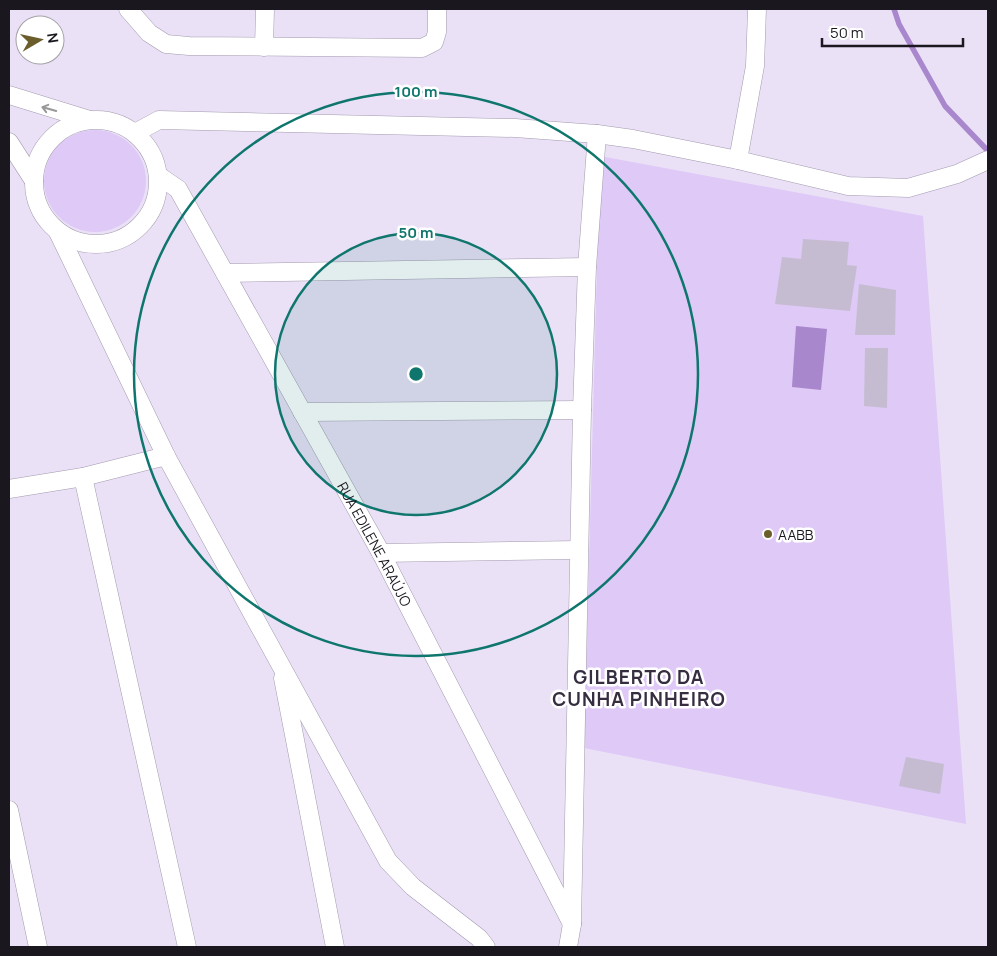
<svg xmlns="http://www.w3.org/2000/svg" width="997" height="956" font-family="Manrope,sans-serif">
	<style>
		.green { fill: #dec9f7 }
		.water { fill: #a887cd }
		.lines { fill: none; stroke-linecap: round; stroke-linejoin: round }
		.stream { stroke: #a887cd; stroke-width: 5.5 }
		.building { fill: #c6bcd2 }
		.street-casing { stroke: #a39aaf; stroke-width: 19 }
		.street { stroke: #fff; stroke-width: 18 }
		.oneway { stroke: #98979a }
		.ring { fill: none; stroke: #0f766e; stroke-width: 2.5 }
		.poi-dot { fill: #6b5e2b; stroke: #fff; stroke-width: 2 }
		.labels { text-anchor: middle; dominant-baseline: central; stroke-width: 5; stroke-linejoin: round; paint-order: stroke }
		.poi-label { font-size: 14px; fill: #1b171f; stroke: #fff; text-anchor: start }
		.street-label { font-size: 14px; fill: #1b171f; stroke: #fff }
		.district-label { font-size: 19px; font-weight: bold; letter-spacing: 1px; fill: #362e40; stroke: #fff }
		.centre { fill: #0f766e; stroke: #fff; stroke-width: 2.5 }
		.ring-label { font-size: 15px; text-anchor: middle; font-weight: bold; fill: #0f766e; stroke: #fff; stroke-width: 5; stroke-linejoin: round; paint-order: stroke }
	</style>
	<rect width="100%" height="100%" fill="#ebe1f7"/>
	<g class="green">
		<circle cx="95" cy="181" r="51"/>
		<polygon points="600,156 923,216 966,824 584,748"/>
	</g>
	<polygon class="water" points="796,326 827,329 821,390 792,387"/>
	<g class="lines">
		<polyline class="stream" points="894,9 899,24 945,106 988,151"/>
	</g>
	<g class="building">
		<polygon points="803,239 849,242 847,265 857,266 850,311 775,304 782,257 801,259"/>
		<polygon points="859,284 896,290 895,335 855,335"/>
		<polygon points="865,348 888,348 887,408 864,406"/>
		<polygon points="906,757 944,764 940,794 899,786"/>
	</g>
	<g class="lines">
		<g class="street-casing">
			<g id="street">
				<polyline points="128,9 149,33 166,44 189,46 422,48 434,42 437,32 437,9"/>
				<polyline points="264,47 265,9"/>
				<polyline points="9,95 90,120"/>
				<circle cx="96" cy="182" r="62"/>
				<polyline points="135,133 159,120 515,128 597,134 633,139 738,160 848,186 908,188 957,174 988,160"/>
				<polyline points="9,142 34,181"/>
				<polyline points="738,160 755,66 757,9"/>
				<path id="s1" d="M 159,176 L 178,189 L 381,553 L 572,924"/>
				<polyline points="58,232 166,456 388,861 413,887 479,938 486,947"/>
				<polyline points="225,273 587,267"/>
				<polyline points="302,412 582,410"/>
				<polyline points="83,477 187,947"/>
				<polyline points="9,489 83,477 166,456"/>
				<polyline points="381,553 579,550"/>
				<polyline points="283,678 335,947"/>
				<polyline points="9,810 38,947"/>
				<polyline points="568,947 572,924 582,410 587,267 597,134"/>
			</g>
		</g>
		<use href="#street" class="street"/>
	</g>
	<defs><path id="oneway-shaft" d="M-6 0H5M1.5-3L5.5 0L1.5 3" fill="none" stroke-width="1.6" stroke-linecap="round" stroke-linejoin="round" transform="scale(1.25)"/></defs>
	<use class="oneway" href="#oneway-shaft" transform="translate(49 109) rotate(-164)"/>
	<circle cx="416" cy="374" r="141" fill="#0f766e" fill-opacity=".12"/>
	<g class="ring">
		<circle cx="416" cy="374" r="141"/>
		<circle cx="416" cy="374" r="282"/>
	</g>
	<circle class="poi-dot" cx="768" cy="534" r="5"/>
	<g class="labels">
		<g class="poi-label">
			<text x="778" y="534">AABB</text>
		</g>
		<g class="street-label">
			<text stroke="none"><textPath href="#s1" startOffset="429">RUA EDILENE ARAÚJO</textPath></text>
		</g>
		<g class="district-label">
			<text x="639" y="677">GILBERTO DA<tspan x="639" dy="22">CUNHA PINHEIRO</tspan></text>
		</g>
	</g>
	<circle cx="416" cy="374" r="8" class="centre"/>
	<g class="ring-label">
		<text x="416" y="97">100 m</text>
		<text x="416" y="238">50 m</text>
	</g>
	<rect width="997" height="956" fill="none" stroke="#1b171f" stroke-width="20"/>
	<g transform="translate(40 40) rotate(81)"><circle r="24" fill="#ffffff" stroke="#a4a2a5"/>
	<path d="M0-4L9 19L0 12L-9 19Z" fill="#6b5e2b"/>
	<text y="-8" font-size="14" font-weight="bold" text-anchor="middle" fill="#1b171f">N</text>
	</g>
	<path d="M822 38v8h141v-8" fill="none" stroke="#1b171f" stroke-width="2.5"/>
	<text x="830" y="38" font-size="15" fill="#1b171f" stroke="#ffffff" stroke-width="4" paint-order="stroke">50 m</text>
</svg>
